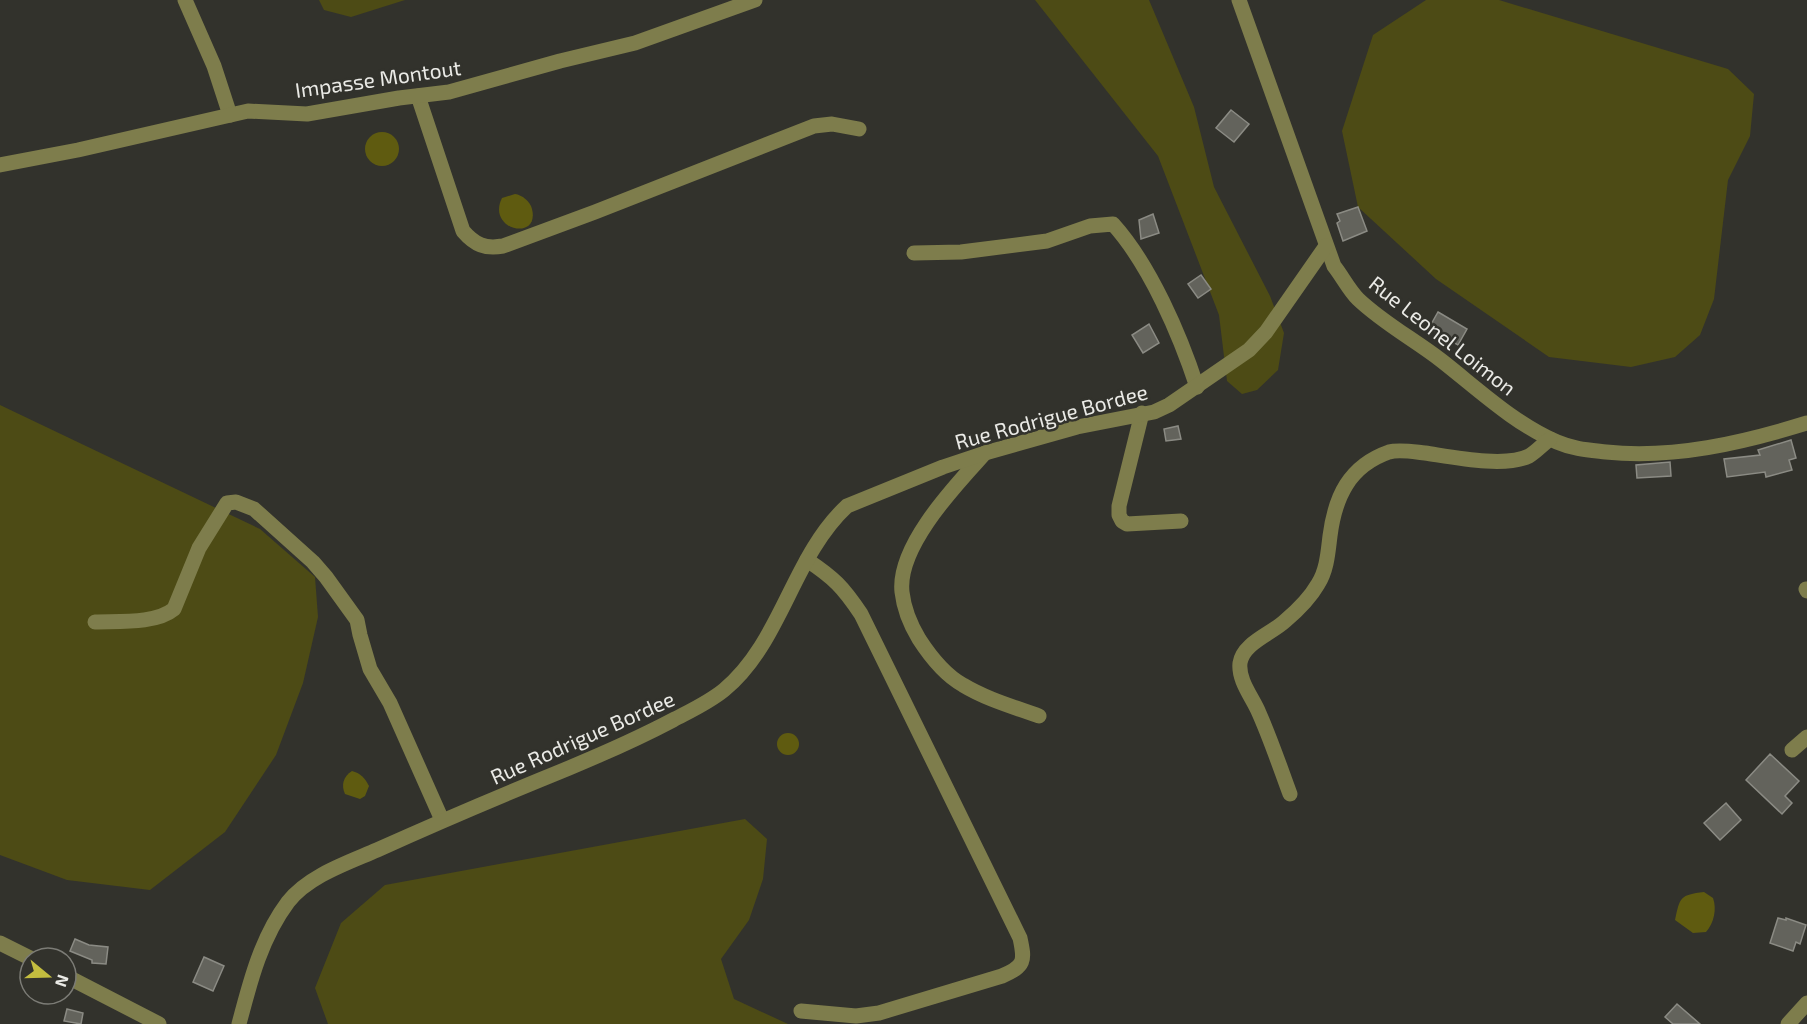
<svg xmlns="http://www.w3.org/2000/svg" width="1807" height="1024" font-family="'Exo 2',sans-serif">
	<style>
		.green { fill: #4d4b15 }
		.water { fill: #5f5b10 }
		.building { fill: #63635c; stroke: #8b8b84; stroke-width: 1.5 }
		.lines { fill: none; stroke-linecap: round; stroke-linejoin: round }
		.minor { stroke: #7e7d4c; stroke-width: 15 }
		.labels { text-anchor: middle; dominant-baseline: central; stroke-width: 5; stroke-linejoin: round; paint-order: stroke }
		.street-label { font-size: 21px; fill: #eaeae6; stroke: #32322c }
	</style>
	<rect width="100%" height="100%" fill="#32322c"/>
	<g class="green">
		<polygon points="319,0 405,0 351,17 324,10"/>
		<polygon points="1035,0 1149,0 1194,107 1214,187 1270,296 1284,333 1278,370 1257,390 1242,394 1227,381 1219,315 1158,156"/>
		<polygon points="1426,0 1499,0 1728,69 1754,94 1750,136 1728,180 1714,299 1700,335 1675,357 1631,367 1549,357 1436,279 1358,207 1342,131 1373,35"/>
		<polygon points="0,405 260,529 315,577 318,617 303,683 276,755 225,832 150,890 67,880 0,855"/>
		<polygon points="745,819 767,839 763,879 749,920 721,959 734,999 788,1024 328,1024 315,988 341,923 385,885"/>
	</g>
	<g class="water">
		<circle cx="382" cy="149" r="17"/>
		<path d="M 515,194 C 522,195 530,201 532,209 C 540,242 486,230 502,198 Z"/>
		<circle cx="788" cy="744" r="11"/>
		<path d="M 352,771 C 360,773 365,778 369,786 L 365,796 L 360,799 L 345,794 C 341,785 343,777 352,771 Z"/>
		<path d="M 1704,892 L 1713,898 C 1717,909 1714,923 1706,932 L 1693,933 L 1675,920 C 1680,897 1680,895 1704,892 Z"/>
	</g>
	<g class="building">
		<polygon points="1231,110 1249,124 1234,142 1216,128"/>
		<polygon points="1358,207 1367,231 1343,241 1337,223 1340,221 1337,214"/>
		<polygon points="1153,214 1159,233 1141,239 1139,220"/>
		<polygon points="1201,275 1211,289 1198,298 1188,284"/>
		<polygon points="1438,312 1467,329 1458,345 1429,328"/>
		<polygon points="1149,324 1159,343 1143,353 1132,335"/>
		<polygon points="1178,426 1181,439 1166,441 1164,429"/>
		<polygon points="1791,440 1796,458 1789,460 1792,470 1766,477 1765,472 1727,477 1724,459 1760,455 1758,450"/>
		<polygon points="1670,462 1671,476 1637,478 1636,465"/>
		<polygon points="1770,754 1799,781 1785,796 1792,803 1782,814 1746,780"/>
		<polygon points="1726,803 1741,820 1720,840 1704,823"/>
		<polygon points="1778,918 1786,920 1786,918 1806,925 1800,944 1796,942 1793,951 1770,943"/>
		<polygon points="75,939 89,945 108,947 106,964 92,963 92,960 70,951"/>
		<polygon points="204,957 224,966 213,991 193,982"/>
		<polygon points="1677,1004 1700,1024 1673,1024 1665,1017"/>
		<polygon points="67,1009 83,1013 81,1024 64,1021"/>
	</g>
	<g class="lines">
		<g class="minor">
			<polyline points="185,0 214,66 230,115"/>
			<path d="M 1239,0 L 1334,266 C 1342,276 1349,290 1358,299 C 1383,323 1415,340 1442,361 C 1479,390 1515,424 1557,442 C 1573,449 1589,450 1606,452 C 1674,459 1742,443 1807,423"/>
			<path d="M 418,96 L 463,231 C 475,245 485,249 503,246 L 595,212 L 814,126 L 832,124 L 859,129"/>
			<polyline points="0,165 78,150 248,111 307,114 399,98 449,92 560,61 635,43 755,0"/>
			<path d="M 914,253 L 961,252 L 1047,241 L 1090,226 L 1113,224 C 1150,265 1180,335 1197,387"/>
			<polyline points="1142,413 1119,506 1119,515 1122,521 1127,524 1181,521"/>
			<path d="M 985,453 C 956,485 897,546 902,592 C 904,610 910,624 919,639 C 930,656 945,675 963,685 C 986,699 1014,707 1039,716"/>
			<polyline points="1806,589 1807,591"/>
			<path d="M 95,622 C 118,621 156,624 174,609 L 199,548 L 227,503 L 236,502 L 254,509 L 313,562 L 326,577 L 357,620 L 360,635 L 370,669 L 390,703 L 442,820"/>
			<polyline points="1792,750 1807,737"/>
			<path d="M 1290,794 C 1280,767 1271,740 1259,713 C 1253,698 1238,681 1240,663 C 1243,643 1271,634 1285,621 C 1298,610 1310,598 1318,584 C 1327,570 1328,552 1330,536 C 1335,497 1349,466 1389,452 C 1399,449 1415,452 1425,453 C 1452,457 1505,468 1529,456 C 1536,452 1543,444 1550,439"/>
			<polyline points="0,943 30,958"/>
			<polyline points="66,976 159,1024"/>
			<path d="M 801,1011 L 856,1016 L 879,1013 L 1002,976 C 1025,966 1025,961 1020,938 L 861,614 C 843,587 834,578 807,560"/>
			<path d="M 239,1024 C 250,982 261,938 288,902 C 308,876 347,863 377,850 C 441,821 505,794 569,768 C 605,753 639,738 673,720 C 690,711 708,703 724,690 C 782,642 792,557 847,506 L 943,467 L 985,453 L 1077,427 L 1154,412 L 1169,405 L 1249,350 L 1266,332 L 1326,246"/>
			<polyline points="1788,1024 1807,1003"/>
		</g>
	</g>
	<g class="labels">
		<g class="street-label">
			<text transform="translate(378 78) rotate(-8)">Impasse Montout</text>
			<text transform="translate(1443 335) rotate(38)">Rue Leonel Loimon</text>
			<text transform="translate(1051 416) rotate(-15)">Rue Rodrigue Bordee</text>
			<text transform="translate(582 737) rotate(-24)">Rue Rodrigue Bordee</text>
		</g>
	</g>
	<g transform="translate(48 976) rotate(109)"><circle r="28" fill="#32322c" stroke="#7c7c76" stroke-width="1.5"/>
	<path d="M0-4.5L10 22L0 15L-10 22Z" fill="#c3bd3f"/>
	<text y="-9" font-size="16" font-weight="bold" text-anchor="middle" fill="#eaeae6">N</text>
	</g>
</svg>
